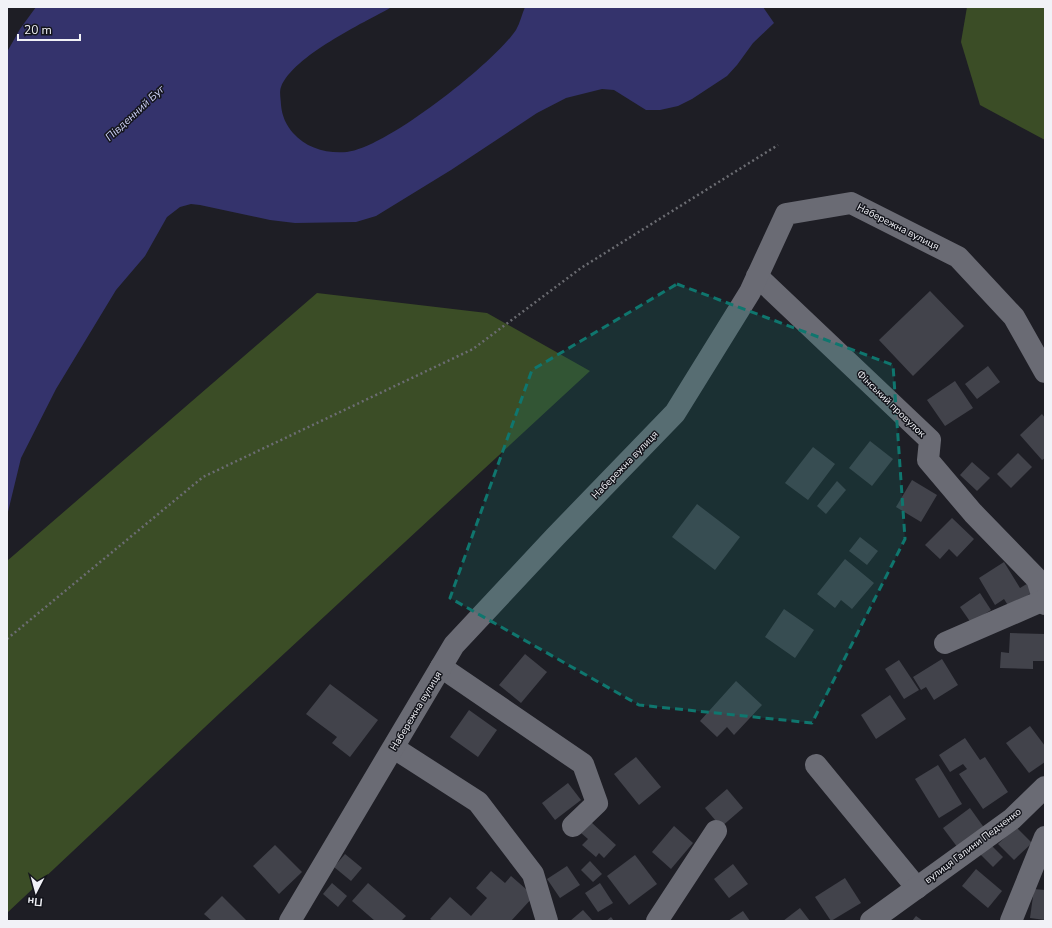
<svg xmlns="http://www.w3.org/2000/svg" width="1052" height="928" font-family="'Nunito Sans',sans-serif">
	<style>
		.green { fill: #3b4d26 }
		.water { fill: #34336c }
		.building { fill: #42434b }
		.lines { fill: none; stroke-linecap: round; stroke-linejoin: round }
		.path { stroke: #6c6d73; stroke-width: 2.5; stroke-dasharray: 2 3; stroke-linecap: butt }
		.minor { stroke: #6a6b74; stroke-width: 22 }
		.marked { fill: #0f766e; fill-opacity: 0.2; stroke: #0f766e; stroke-width: 3; stroke-dasharray: 8 5; stroke-linejoin: round }
		.labels { text-anchor: middle; dominant-baseline: central; stroke-width: 3; stroke-linejoin: round; paint-order: stroke }
		.street-label { font-size: 10px; fill: #f1f2f7; stroke: #14151c }
		.water-label { font-size: 11px; font-style: italic; fill: #ccd0f4; stroke: #14151c }
	</style>
	<rect width="100%" height="100%" fill="#1e1e25"/>
	<g class="green">
		<polygon points="967,7 1045,7 1045,140 980,105 961,42"/>
		<polygon points="317,293 487,313 590,371 221,712 7,913 7,561"/>
	</g>
	<path class="water" d="M 36,7 L 392,7 C 363,23 293,56 281,87 C 279,92 281,100 281,105 C 282,116 286,125 293,133 C 306,148 327,154 347,152 C 386,148 494,63 516,30 C 520,23 522,14 525,7 L 763,7 L 774,23 L 753,43 L 737,65 L 727,76 L 692,99 L 678,106 L 660,110 L 646,110 L 614,90 L 602,89 L 566,98 L 537,113 L 451,170 L 376,216 L 356,222 L 295,223 L 270,220 L 200,205 L 191,204 L 180,207 L 167,217 L 145,256 L 116,290 L 56,389 L 21,458 L 7,516 L 7,52 L 20,29 Z"/>
	<g class="building">
		<polygon points="930,291 964,326 913,376 879,340"/>
		<polygon points="988,366 1000,382 977,399 965,384"/>
		<polygon points="955,381 973,408 945,426 927,400"/>
		<polygon points="1042,414 1045,418 1045,458 1042,460 1020,435"/>
		<polygon points="870,441 893,459 872,486 849,468"/>
		<polygon points="813,447 835,464 808,500 785,483"/>
		<polygon points="1018,453 1032,467 1011,488 997,474"/>
		<polygon points="972,462 990,478 977,491 960,475"/>
		<polygon points="912,480 937,495 921,522 896,507"/>
		<polygon points="837,481 846,490 826,514 817,506"/>
		<polygon points="697,504 740,537 715,570 672,537"/>
		<polygon points="952,518 974,539 957,557 949,549 940,559 925,545"/>
		<polygon points="860,537 878,551 867,565 849,551"/>
		<polygon points="845,559 874,583 852,609 841,600 835,608 817,594"/>
		<polygon points="1004,562 1020,588 1030,582 1036,590 1009,607 1004,599 995,605 979,578"/>
		<polygon points="980,593 991,610 971,623 960,607"/>
		<polygon points="784,609 814,630 795,658 765,637"/>
		<polygon points="1010,633 1045,634 1045,661 1033,661 1033,669 1000,668 1001,652 1009,653"/>
		<polygon points="525,654 547,672 521,703 499,685"/>
		<polygon points="942,659 958,685 934,700 926,687 921,690 913,677"/>
		<polygon points="899,660 919,690 904,699 885,669"/>
		<polygon points="736,681 762,705 734,735 727,727 717,737 700,721"/>
		<polygon points="330,684 378,720 350,757 332,743 337,737 306,714"/>
		<polygon points="890,695 906,719 876,739 861,715"/>
		<polygon points="469,710 497,730 478,757 450,737"/>
		<polygon points="1030,726 1045,746 1045,762 1029,773 1006,743"/>
		<polygon points="965,738 980,760 985,757 1008,792 983,809 959,774 967,769 963,764 950,772 939,755"/>
		<polygon points="636,757 661,787 639,805 614,774"/>
		<polygon points="938,765 962,804 939,818 915,779"/>
		<polygon points="568,783 581,800 555,820 542,803"/>
		<polygon points="727,789 743,808 721,827 705,808"/>
		<polygon points="970,808 985,829 958,848 943,828"/>
		<polygon points="591,822 616,845 604,858 599,853 596,857 582,845 588,839 581,833"/>
		<polygon points="674,826 693,843 671,869 652,852"/>
		<polygon points="1016,827 1032,843 1014,860 998,844"/>
		<polygon points="990,844 1003,857 993,867 980,854"/>
		<polygon points="275,845 302,872 279,894 253,866"/>
		<polygon points="345,854 362,868 351,881 334,867"/>
		<polygon points="635,855 657,884 629,905 607,876"/>
		<polygon points="590,861 602,874 593,882 581,870"/>
		<polygon points="733,864 748,884 729,898 714,879"/>
		<polygon points="567,866 580,885 560,898 547,879"/>
		<polygon points="976,869 1002,891 988,908 962,886"/>
		<polygon points="491,871 505,883 511,876 534,896 511,921 433,921 430,919 450,897 471,916 487,898 476,888"/>
		<polygon points="845,878 861,903 831,921 815,897"/>
		<polygon points="332,883 347,896 338,907 323,894"/>
		<polygon points="368,883 406,916 401,921 375,921 352,901"/>
		<polygon points="600,883 613,903 598,912 585,893"/>
		<polygon points="1034,889 1045,890 1045,920 1030,918"/>
		<polygon points="222,896 247,921 212,921 204,914"/>
		<polygon points="800,908 810,921 783,921"/>
		<polygon points="583,910 593,921 570,921"/>
		<polygon points="743,911 750,921 728,921"/>
		<polygon points="916,916 923,921 912,921"/>
		<polygon points="611,917 614,921 606,921"/>
	</g>
	<g class="lines">
		<polyline class="path" points="7,639 203,477 473,349 581,268 778,145"/>
		<g class="minor">
			<polyline points="757,276 930,440 928,460 973,513 1037,579 1045,604"/>
			<polyline points="945,643 1044,600"/>
			<polyline points="441,667 583,764 597,803 573,826"/>
			<polyline points="394,748 478,802 533,874 547,921"/>
			<polyline points="816,765 917,888"/>
			<polyline points="290,921 454,645 555,537 675,413 750,292 786,214 851,203 958,257 1014,317 1045,372"/>
			<polyline points="657,921 716,831"/>
			<polyline points="871,921 1012,819 1045,787"/>
			<polyline points="1011,921 1045,837"/>
		</g>
	</g>
	<path class="marked" d="M 677,284 L 893,365 L 905,539 L 812,723 L 639,705 L 450,598 L 532,370 Z"/>
	<g class="labels">
		<g class="street-label">
			<text transform="translate(898 227) rotate(27)">Набережна вулиця</text>
			<text transform="translate(891 404) rotate(44)">Фінський провулок</text>
			<text transform="translate(625 465) rotate(-46)">Набережна вулиця</text>
			<text transform="translate(416 711) rotate(-59)">Набережна вулиця</text>
			<text transform="translate(973 846) rotate(-37)">вулиця Галини Педченко</text>
		</g>
		<g class="water-label">
			<text transform="translate(135 113) rotate(-43)">Південний Буг</text>
		</g>
	</g>
	<rect width="1052" height="928" fill="none" stroke="#f1f2f7" stroke-width="16"/>
	<g transform="translate(36 892) rotate(186)" stroke="#14151c" stroke-width="3" paint-order="stroke">
	<path d="M0-3L7 15L0 10L-7 15Z" fill="#f1f2f7"/>
	<text y="-6" font-size="11" font-weight="bold" text-anchor="middle" fill="#f1f2f7">Пн</text>
	</g>
	<path d="M18 34v6h62v-6" fill="none" stroke="#f1f2f7" stroke-width="2"/>
	<text x="24" y="34" font-size="12" fill="#f1f2f7" stroke="#14151c" stroke-width="3" paint-order="stroke">20 m</text>
</svg>
